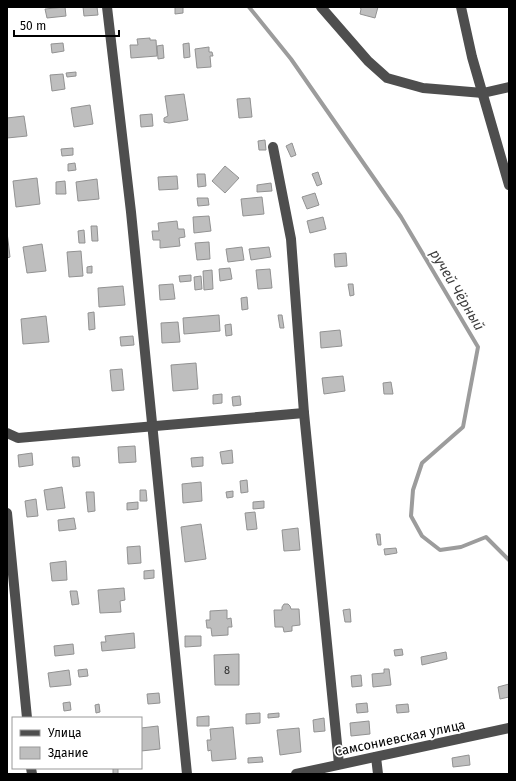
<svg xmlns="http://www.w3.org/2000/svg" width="516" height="781" font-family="'Fira Sans',sans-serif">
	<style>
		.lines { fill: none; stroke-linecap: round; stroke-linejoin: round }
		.stream { stroke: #9c9c9c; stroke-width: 4 }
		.building { fill: #bebebe; stroke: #929292 }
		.minor { stroke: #4e4e4e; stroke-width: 10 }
		.labels { text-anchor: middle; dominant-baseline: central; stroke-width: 3.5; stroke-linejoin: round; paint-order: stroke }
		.number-label { font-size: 11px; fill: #303030 }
		.street-label { font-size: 13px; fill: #000; stroke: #fff }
		.water-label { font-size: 14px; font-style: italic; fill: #3d3d3d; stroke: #fff }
	</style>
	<rect width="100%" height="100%" fill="#fff"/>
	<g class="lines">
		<polyline class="stream" points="249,7 291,59 401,217 478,347 463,427 422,463 413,490 411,516 422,536 440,550 461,547 486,537 509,560"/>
	</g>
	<g class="building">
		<polygon points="65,7 66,16 47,18 45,9"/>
		<polygon points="83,7 97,7 98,15 84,16"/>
		<polygon points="175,7 183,7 183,13 175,14"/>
		<polygon points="360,7 378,7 375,18 360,14 361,9"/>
		<polygon points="150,38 150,40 156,40 157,56 131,58 130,45 138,45 137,39"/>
		<polygon points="63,43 64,51 52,53 51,44"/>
		<polygon points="189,43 190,57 184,58 183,44"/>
		<polygon points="163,45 164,58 158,59 157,46"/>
		<polygon points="209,47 209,52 212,52 213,56 210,56 211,67 197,68 195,49"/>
		<polygon points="76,72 76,76 67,77 66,73"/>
		<polygon points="63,74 65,89 52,91 50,75"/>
		<polygon points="184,94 188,120 169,123 164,122 164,118 168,116 165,96"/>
		<polygon points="250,98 252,117 239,118 237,99"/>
		<polygon points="90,105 93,124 74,127 71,108"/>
		<polygon points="152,114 153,126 141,127 140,115"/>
		<polygon points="24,116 27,136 7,138 7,118"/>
		<polygon points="265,140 266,150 259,150 258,141"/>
		<polygon points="292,143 296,155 291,157 286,146"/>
		<polygon points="73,148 73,155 62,156 61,149"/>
		<polygon points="75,163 76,170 68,171 68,164"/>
		<polygon points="225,166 239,178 225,193 212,181"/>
		<polygon points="318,172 322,184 317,186 312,174"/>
		<polygon points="197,174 205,174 206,186 198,187"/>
		<polygon points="177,176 178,189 159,190 158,177"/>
		<polygon points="37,178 40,204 16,207 13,181"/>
		<polygon points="97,179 99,199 78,201 76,182"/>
		<polygon points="65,181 66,194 56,194 56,182"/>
		<polygon points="271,183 272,191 257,192 257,185"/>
		<polygon points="315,193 319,205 307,209 302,197"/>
		<polygon points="262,197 264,214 243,216 241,199"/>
		<polygon points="197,198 208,198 209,205 198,206"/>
		<polygon points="209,216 211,231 194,233 193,217"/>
		<polygon points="323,217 326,229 310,233 307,221"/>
		<polygon points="177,221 178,229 184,229 185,237 179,238 180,246 160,248 160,240 153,240 152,231 159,231 158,223"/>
		<polygon points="91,226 97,226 98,241 92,241"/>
		<polygon points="84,230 85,243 79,243 78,231"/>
		<polygon points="7,232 10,257 7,258"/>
		<polygon points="209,242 210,259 197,260 195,243"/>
		<polygon points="42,244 46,271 27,273 23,247"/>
		<polygon points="242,247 244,260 228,262 226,249"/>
		<polygon points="269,247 271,257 251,260 249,249"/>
		<polygon points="81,251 83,276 69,277 67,252"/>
		<polygon points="346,253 347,266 335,267 334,254"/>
		<polygon points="92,266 92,273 87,273 87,267"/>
		<polygon points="230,268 232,279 220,281 219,269"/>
		<polygon points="270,269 272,288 258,289 256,270"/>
		<polygon points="212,270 213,289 204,290 203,271"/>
		<polygon points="191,275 191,281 180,282 179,276"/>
		<polygon points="201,276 202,289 195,290 194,277"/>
		<polygon points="173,284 175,299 160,300 159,285"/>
		<polygon points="348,284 353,284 354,295 350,296"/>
		<polygon points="123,286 125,305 99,307 98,288"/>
		<polygon points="247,297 248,309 242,310 241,298"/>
		<polygon points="94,312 95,329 89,330 88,313"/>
		<polygon points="219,315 220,331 184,334 183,318"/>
		<polygon points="278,315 282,315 284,328 280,328"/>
		<polygon points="46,316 49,342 23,344 21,319"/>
		<polygon points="178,322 180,342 162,343 161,323"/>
		<polygon points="231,324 232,335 226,336 225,325"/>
		<polygon points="340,330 342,346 321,348 320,332"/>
		<polygon points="133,336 134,345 121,346 120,337"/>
		<polygon points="196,363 198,389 173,391 171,365"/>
		<polygon points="122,369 124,390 112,391 110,370"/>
		<polygon points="343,376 345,391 324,394 322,378"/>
		<polygon points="391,382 393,394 384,394 383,383"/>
		<polygon points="222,394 222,403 213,404 213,395"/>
		<polygon points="240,396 241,405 233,406 232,397"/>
		<polygon points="135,446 136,462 119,463 118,447"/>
		<polygon points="232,450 233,463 222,464 220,452"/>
		<polygon points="32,453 33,465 19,467 18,455"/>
		<polygon points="72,457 79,457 80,466 73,467"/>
		<polygon points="203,457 203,466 192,467 191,458"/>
		<polygon points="247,480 248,492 241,493 240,481"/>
		<polygon points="201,482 202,501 183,503 182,484"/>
		<polygon points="62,487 65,508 47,510 44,490"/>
		<polygon points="140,490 146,490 147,501 140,501"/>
		<polygon points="233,491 233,497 227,498 226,492"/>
		<polygon points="86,492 94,492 95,511 88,512"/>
		<polygon points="36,499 38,516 27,517 25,501"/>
		<polygon points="264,501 264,508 253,509 253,502"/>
		<polygon points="138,502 138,509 127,510 127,503"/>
		<polygon points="255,512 257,529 247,530 245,513"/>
		<polygon points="74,518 76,529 59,531 58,520"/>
		<polygon points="201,524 206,559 185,562 181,527"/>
		<polygon points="298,528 300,550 284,551 282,530"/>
		<polygon points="376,534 380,534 381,545 378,545"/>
		<polygon points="140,546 141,563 128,564 127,547"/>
		<polygon points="396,548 397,553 385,555 384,549"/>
		<polygon points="66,561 67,580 52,581 50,563"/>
		<polygon points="154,570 154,578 144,579 144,571"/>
		<polygon points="124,588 125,600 120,601 121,612 100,613 98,590"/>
		<polygon points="70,591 77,591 79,604 72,605"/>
		<polygon points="284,604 288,604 290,606 291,609 299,609 300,625 292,626 292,631 284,632 283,627 275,627 274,610 282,610 282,607"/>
		<polygon points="350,609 351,622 345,622 343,610"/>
		<polygon points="227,610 227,619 231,618 232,627 228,627 228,635 212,636 211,628 207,628 206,620 210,620 210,611"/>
		<polygon points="134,633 135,648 102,651 101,642 106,642 105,636"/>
		<polygon points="185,636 201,636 201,646 185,647"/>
		<polygon points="73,644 74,654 55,656 54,646"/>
		<polygon points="402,649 403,655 395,656 394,650"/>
		<polygon points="446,652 447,659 422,665 421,657"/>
		<polygon points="239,654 239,685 215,685 214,655"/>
		<polygon points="87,669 88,676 79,677 78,670"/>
		<polygon points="384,669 389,669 391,685 373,687 372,674 384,673"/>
		<polygon points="69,670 71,685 50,687 48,673"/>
		<polygon points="361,675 362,686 352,687 351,676"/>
		<polygon points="509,684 509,697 500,699 498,687"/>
		<polygon points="159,693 160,703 148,704 147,694"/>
		<polygon points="70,702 71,710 64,711 63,703"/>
		<polygon points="367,703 368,712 357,713 356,704"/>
		<polygon points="99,704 100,712 96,713 95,705"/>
		<polygon points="408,704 409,712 397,713 396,705"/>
		<polygon points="260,713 260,723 246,724 246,714"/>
		<polygon points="279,713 279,717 268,718 268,714"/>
		<polygon points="209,716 209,726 197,726 197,717"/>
		<polygon points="324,718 325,731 314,732 313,720"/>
		<polygon points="369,721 370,734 351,736 350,723"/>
		<polygon points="158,726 160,749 141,751 141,728"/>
		<polygon points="233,727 236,759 212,761 211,750 208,751 207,740 211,740 210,729"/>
		<polygon points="299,728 301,752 280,755 277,730"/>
		<polygon points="469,755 470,765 453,767 452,758"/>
		<polygon points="262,757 263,762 248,763 248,758"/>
		<rect x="113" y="768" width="5" height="6"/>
	</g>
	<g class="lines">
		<g class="minor">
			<polyline points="107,7 131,212 187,774"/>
			<polyline points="321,7 368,61 387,78 423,88 483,93 509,87"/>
			<polyline points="461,7 472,57 509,185"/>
			<polyline points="273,147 291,239 304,413 339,764"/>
			<polyline points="7,433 18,438 304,413"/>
			<polyline points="7,513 27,718"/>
			<polyline points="376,757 378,774"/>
			<polyline points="31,768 32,774"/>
			<polyline points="296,774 509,728"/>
		</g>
	</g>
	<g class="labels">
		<g class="number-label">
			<text x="227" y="670">8</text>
		</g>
		<g class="street-label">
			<text transform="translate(400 738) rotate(-12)">Самсониевская улица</text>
		</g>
		<g class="water-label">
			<text transform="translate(457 290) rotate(59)">ручей Чёрный</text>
		</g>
	</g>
	<rect width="516" height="781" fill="none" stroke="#000000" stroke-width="16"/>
	<rect x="12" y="717" width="130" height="52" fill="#ffffff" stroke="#999999"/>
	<rect x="20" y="730" width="20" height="6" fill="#4e4e4e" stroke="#999999"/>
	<text x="48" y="737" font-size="12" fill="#000000">Улица</text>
	<rect x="20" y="747" width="20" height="12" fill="#bebebe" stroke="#999999"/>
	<text x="48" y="757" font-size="12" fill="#000000">Здание</text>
	<path d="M14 30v6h105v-6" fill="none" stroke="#000000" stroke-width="2"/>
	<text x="20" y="30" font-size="12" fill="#000000" stroke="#ffffff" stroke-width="3" paint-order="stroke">50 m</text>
</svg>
